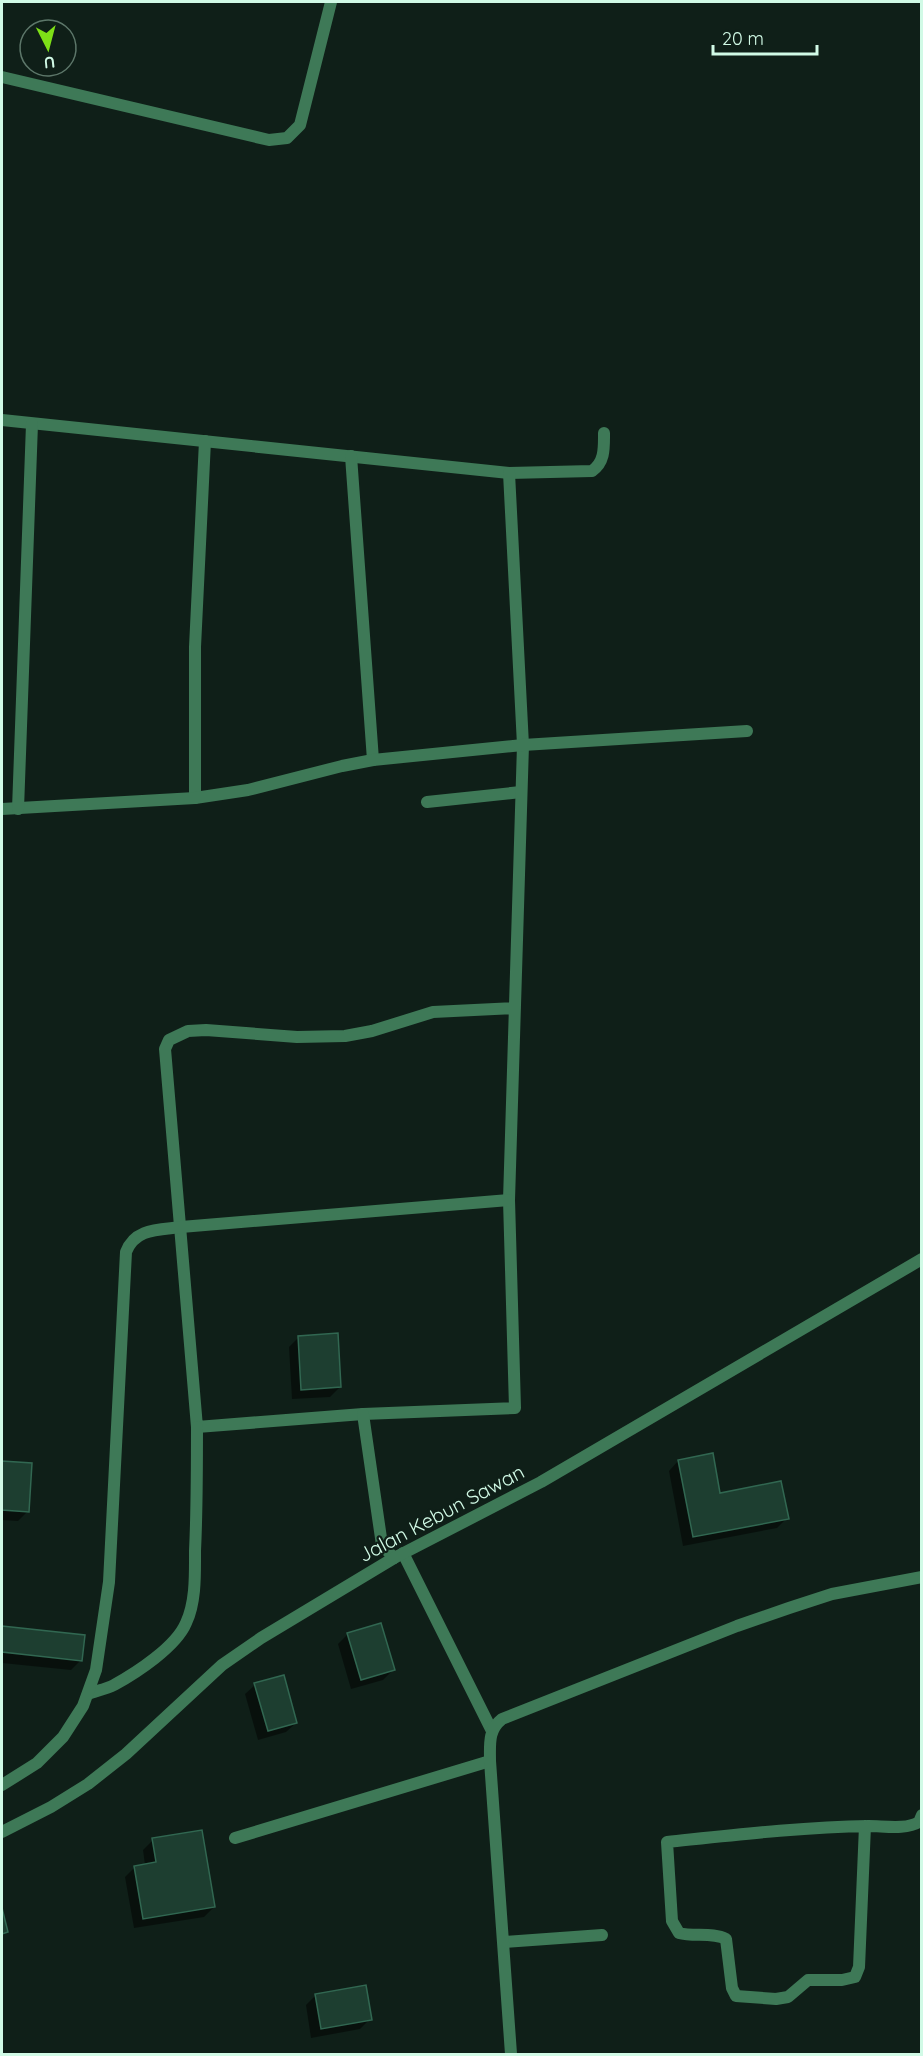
<svg xmlns="http://www.w3.org/2000/svg" width="923" height="2056" font-family="Quicksand,sans-serif">
	<style>
		.shadow { fill: #0007 }
		.building { fill: #1d3e30; stroke: #316751; stroke-width: 1.5 }
		.lines { fill: none; stroke-linecap: round; stroke-linejoin: round }
		.lane { stroke: #3e7957; stroke-width: 12 }
		.street { stroke: #3e7957; stroke-width: 12 }
		.labels { text-anchor: middle; dominant-baseline: central; stroke-width: 4.5; stroke-linejoin: round; paint-order: stroke }
		.street-label { font-size: 20px; fill: #d1fae6; stroke: #0f1f18 }
	</style>
	<rect width="100%" height="100%" fill="#0f1f18"/>
	<g class="shadow">
		<polygon points="299,1337 340,1387 330,1397 292,1399 289,1347"/>
		<polygon points="678,1461 719,1495 787,1518 777,1528 683,1546 669,1471"/>
		<polygon points="2,1463 31,1464 28,1511 18,1521 2,1520"/>
		<polygon points="2,1628 83,1637 81,1660 71,1670 2,1663"/>
		<polygon points="348,1634 393,1670 383,1680 351,1689 338,1644"/>
		<polygon points="255,1685 296,1723 286,1732 258,1740 245,1694"/>
		<polygon points="153,1840 214,1907 204,1917 134,1928 125,1877 135,1867 145,1865 143,1850"/>
		<polygon points="316,1995 370,2019 360,2029 311,2038 306,2005"/>
	</g>
	<g class="building">
		<polygon points="338,1333 341,1387 301,1390 298,1336"/>
		<polygon points="713,1453 720,1493 781,1481 789,1519 693,1537 678,1460"/>
		<polygon points="2,1461 32,1463 29,1512 2,1510"/>
		<polygon points="381,1623 395,1670 361,1680 347,1633"/>
		<polygon points="2,1626 85,1635 82,1661 2,1652"/>
		<polygon points="284,1675 297,1723 268,1731 254,1683"/>
		<polygon points="202,1830 215,1907 143,1919 134,1866 156,1862 152,1838"/>
		<polygon points="2,1908 8,1932 2,1934"/>
		<polygon points="366,1985 372,2020 321,2029 315,1994"/>
	</g>
	<g class="lines">
		<polyline class="lane" points="427,802 521,792"/>
		<g class="street">
			<polyline points="2,77 269,140 287,138 300,125 331,2"/>
			<path d="M 2,420 L 509,473 L 592,471 C 605,462 604,448 604,433"/>
			<polyline points="351,456 373,760"/>
			<polyline points="509,473 523,745 509,1200 515,1408 363,1414 197,1427 165,1049 169,1040 188,1031 206,1030 297,1037 345,1036 372,1031 433,1012 515,1008"/>
			<polyline points="195,798 195,647 205,441"/>
			<polyline points="2,809 195,798 248,790 342,766 373,760 523,745 747,731"/>
			<polyline points="18,809 32,424"/>
			<polyline points="363,1414 382,1545 394,1558"/>
			<polyline points="403,1553 492,1731"/>
			<path d="M 88,1694 C 96,1691 106,1689 114,1685 C 136,1673 176,1647 186,1623 C 196,1602 195,1574 195,1551 C 197,1510 197,1468 197,1427"/>
			<path d="M 2,1785 L 37,1763 L 63,1737 L 83,1706 L 96,1670 L 109,1582 L 126,1252 C 135,1228 159,1230 181,1227 L 509,1200"/>
			<path d="M 865,1826 L 859,1967 L 855,1977 L 842,1980 L 808,1980 L 788,1997 L 776,1999 L 736,1996 L 732,1988 L 726,1939 C 713,1932 693,1937 679,1933 L 672,1921 L 667,1842 C 734,1835 802,1827 869,1826 C 884,1826 906,1830 919,1822 L 922,1815"/>
			<polyline points="2,1832 51,1807 88,1784 126,1754 222,1665 261,1638 394,1558 541,1482 922,1259"/>
			<polyline points="235,1838 490,1761"/>
			<polyline points="504,1942 602,1935"/>
			<path d="M 511,2054 L 490,1761 C 490,1744 488,1730 502,1719 L 737,1626 L 789,1608 L 832,1594 L 922,1577"/>
		</g>
	</g>
	<g class="labels">
		<g class="street-label">
			<text transform="translate(441 1513) rotate(-28)">Jalan Kebun Sawan</text>
		</g>
	</g>
	<rect width="923" height="2056" fill="none" stroke="#d1fae6" stroke-width="6"/>
	<g transform="translate(48 48) rotate(174)"><circle r="28" fill="#0f1f18" stroke="#5d776a" stroke-width="1.5"/>
	<path d="M0-4.5L10 22L0 15L-10 22Z" fill="#7ee017"/>
	<text y="-9" font-size="16" font-weight="bold" text-anchor="middle" fill="#d1fae6">U</text>
	</g>
	<path d="M713 45v9h104v-9" fill="none" stroke="#d1fae6" stroke-width="3"/>
	<text x="722" y="45" font-size="18" fill="#d1fae6" stroke="#0f1f18" stroke-width="4.5" paint-order="stroke">20 m</text>
</svg>
